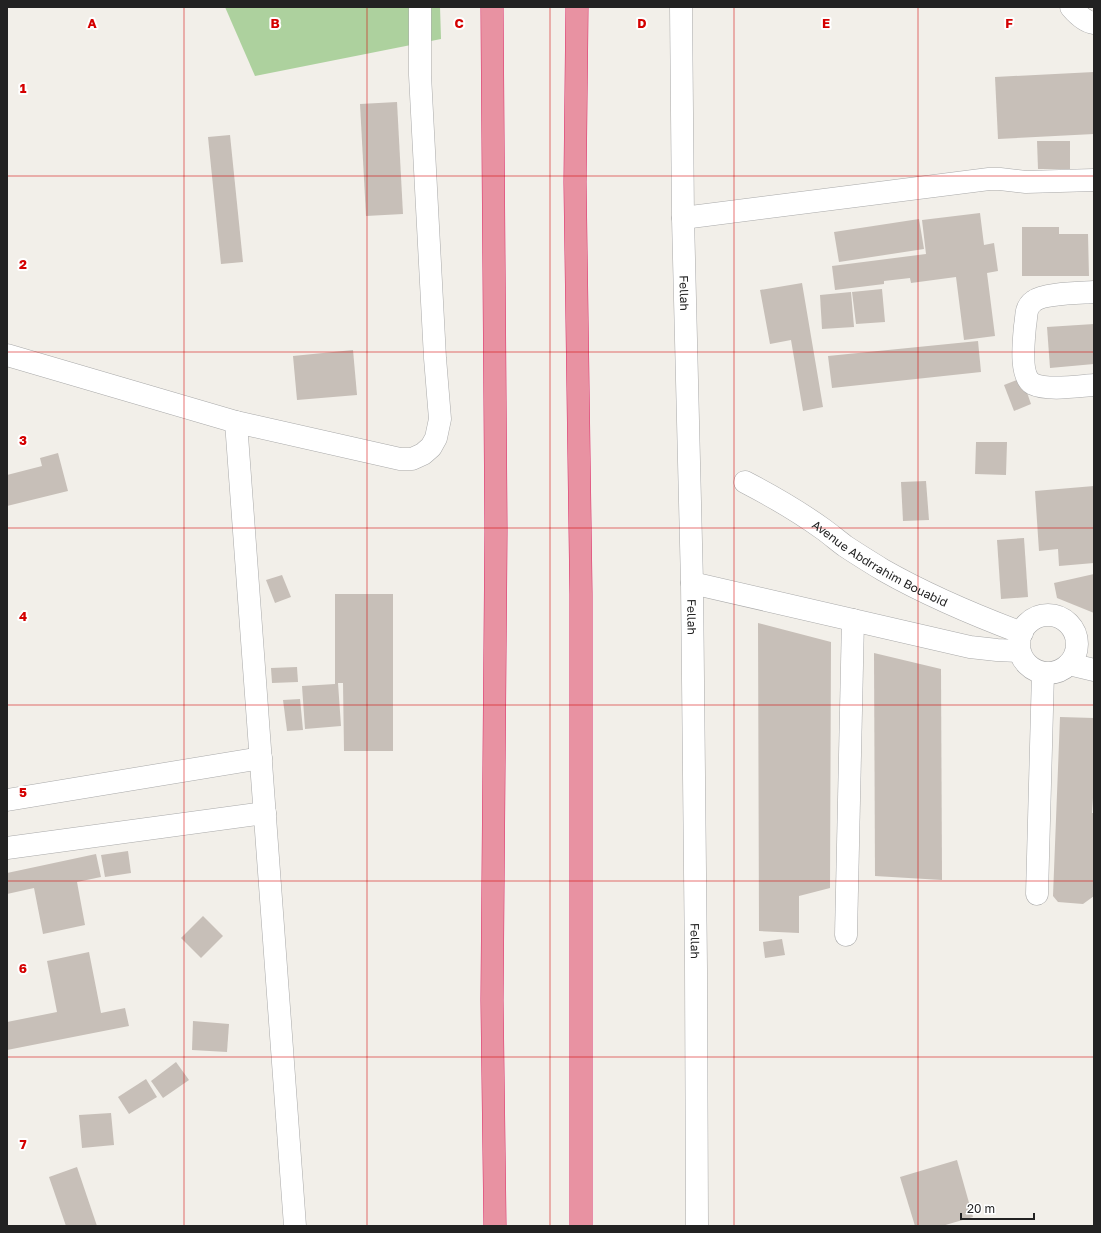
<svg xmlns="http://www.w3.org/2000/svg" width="1101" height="1233" font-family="'Golos Text',sans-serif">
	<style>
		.forest { fill: #add19e }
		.building { fill: #c7bfb8 }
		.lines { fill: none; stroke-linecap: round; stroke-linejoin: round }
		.minor-casing { stroke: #a9a9a9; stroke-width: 23 }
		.highway-casing { stroke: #dc2a67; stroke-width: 23 }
		.minor { stroke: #fff; stroke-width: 22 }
		.highway { stroke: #e892a2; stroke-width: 22 }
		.grid { fill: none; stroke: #d40000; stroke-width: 1; stroke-opacity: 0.55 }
		.labels { text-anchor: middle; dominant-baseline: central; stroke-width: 4; stroke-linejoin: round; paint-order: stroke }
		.street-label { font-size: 12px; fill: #222; stroke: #fff }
		.grid-label { font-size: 13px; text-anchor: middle; font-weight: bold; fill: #d40000; stroke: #fff; stroke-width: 4; stroke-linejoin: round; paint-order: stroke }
	</style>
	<rect width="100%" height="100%" fill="#f2efe9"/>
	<polygon class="forest" points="225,7 440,7 441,39 255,76"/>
	<g class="building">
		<polygon points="1094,72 1094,134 998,139 995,77"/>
		<polygon points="397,102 403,214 366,216 360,104"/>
		<polygon points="230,135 243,262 221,264 208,137"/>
		<polygon points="1037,141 1070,141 1070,169 1038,169"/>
		<polygon points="980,213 984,245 994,243 998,271 987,273 995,336 964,340 956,277 911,283 910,278 884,281 884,284 835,290 832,266 926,254 922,220"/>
		<polygon points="919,219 924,249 839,262 834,232"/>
		<polygon points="1022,227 1059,227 1059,234 1088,234 1089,276 1022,276"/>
		<polygon points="802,283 823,407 803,411 791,340 770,344 760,290"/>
		<polygon points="882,289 885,322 856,324 852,292"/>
		<polygon points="851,292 854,327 822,329 820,295"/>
		<polygon points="1094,324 1094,364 1050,368 1047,327"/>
		<polygon points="978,341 981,372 832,388 828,356"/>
		<polygon points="353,350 357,395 297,400 293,356"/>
		<polygon points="1022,378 1031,404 1014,411 1004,385"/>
		<polygon points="976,442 1007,442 1006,475 975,474"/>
		<polygon points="58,453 68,491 7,506 7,475 42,466 40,458"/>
		<polygon points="926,481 929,520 903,521 901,482"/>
		<polygon points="1094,486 1094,563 1059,566 1058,549 1039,551 1035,491"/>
		<polygon points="1024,538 1028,597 1001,599 997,540"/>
		<polygon points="1094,574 1094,613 1057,598 1054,583"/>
		<polygon points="282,575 291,597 275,603 266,580"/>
		<polygon points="335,594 393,594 393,751 344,751 343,683 338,683 341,726 305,729 302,686 335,684"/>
		<polygon points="758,623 831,642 830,888 799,896 799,933 759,931"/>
		<polygon points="874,653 941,669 942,880 875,876"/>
		<polygon points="297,667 298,682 272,683 271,668"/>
		<polygon points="300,699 303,730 287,731 283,700"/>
		<polygon points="1060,717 1094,718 1094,798 1093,798 1092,813 1094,813 1094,896 1083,904 1058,902 1053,896"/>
		<polygon points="128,851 131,873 105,877 101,855"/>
		<polygon points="96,854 101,877 77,882 85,925 43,934 34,888 7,894 7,873"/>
		<polygon points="203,916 223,936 201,958 181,938"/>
		<polygon points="782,939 785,955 765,958 763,942"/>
		<polygon points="89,952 101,1013 125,1008 129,1026 7,1050 7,1022 57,1012 47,961"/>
		<polygon points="193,1021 229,1024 227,1052 192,1050"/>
		<polygon points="176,1062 189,1080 163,1098 151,1081"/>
		<polygon points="146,1079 157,1097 129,1114 118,1097"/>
		<polygon points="111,1113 114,1145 82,1148 79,1115"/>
		<polygon points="957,1160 973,1217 942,1226 915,1226 900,1177"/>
		<polygon points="77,1167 97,1226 66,1226 49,1177"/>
	</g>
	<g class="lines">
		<g class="minor-casing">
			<g id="minor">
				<path id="s1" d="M 681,7 L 683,218 L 692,583 L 696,968 L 697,1226"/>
				<path d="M 1071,7 C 1077,14 1085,22 1094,23"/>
				<polyline points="683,218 989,179 1000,179 1026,182 1094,180"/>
				<path d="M 1094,292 C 1081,293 1044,293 1034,301 C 1031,303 1028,307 1027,311 C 1026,315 1026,321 1025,326 C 1024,339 1019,376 1033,384 C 1047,391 1079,386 1094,385"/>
				<polyline points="7,355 236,422 400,459 412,459 423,454 431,447 436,438 440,419 435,358 420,75 420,7"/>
				<polyline points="236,422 295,1226"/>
				<path id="s2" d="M 745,482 C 772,496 798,511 823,529 C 830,534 837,540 845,546 C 857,554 870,562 883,570 C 927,595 974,615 1022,633"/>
				<polyline points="692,583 970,647 997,650 1019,651"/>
				<circle cx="1048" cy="644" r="29"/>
				<polyline points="1069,664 1094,670"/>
				<polyline points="7,800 261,758"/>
				<polyline points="7,848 265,813"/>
				<polyline points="1037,894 1043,673"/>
				<polyline points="846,935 853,620"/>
			</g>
		</g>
		<g class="highway-casing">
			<g id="highway">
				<polyline points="492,7 496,531 492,1000 495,1226"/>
				<polyline points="577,7 575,182 581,594 581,1226"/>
			</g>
		</g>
		<use href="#minor" class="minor"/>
		<use href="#highway" class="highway"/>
	</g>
	<path class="grid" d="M 184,7 L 184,1226M 367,7 L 367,1226M 550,7 L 550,1226M 734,7 L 734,1226M 918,7 L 918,1226M 7,176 L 1094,176M 7,352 L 1094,352M 7,528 L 1094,528M 7,705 L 1094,705M 7,881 L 1094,881M 7,1057 L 1094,1057"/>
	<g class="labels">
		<g class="street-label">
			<text stroke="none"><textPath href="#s1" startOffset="286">Fellah</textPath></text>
			<text stroke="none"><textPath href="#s2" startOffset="158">Avenue Abdrrahim Bouabid</textPath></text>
			<text stroke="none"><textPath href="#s1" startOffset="610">Fellah</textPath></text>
			<text stroke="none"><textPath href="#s1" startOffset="934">Fellah</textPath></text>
		</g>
	</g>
	<g class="grid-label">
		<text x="92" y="28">A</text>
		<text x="275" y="28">B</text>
		<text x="459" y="28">C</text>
		<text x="642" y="28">D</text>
		<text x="826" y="28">E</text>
		<text x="1009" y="28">F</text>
		<text x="23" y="93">1</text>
		<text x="23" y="269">2</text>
		<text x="23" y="445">3</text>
		<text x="23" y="621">4</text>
		<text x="23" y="797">5</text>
		<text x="23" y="973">6</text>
		<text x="23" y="1149">7</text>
	</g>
	<rect width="1101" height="1233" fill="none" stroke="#222222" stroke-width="16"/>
	<path d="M961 1213v6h73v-6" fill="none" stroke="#222222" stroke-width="2"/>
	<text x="967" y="1213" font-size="12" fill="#222222" stroke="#ffffff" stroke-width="3" paint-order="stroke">20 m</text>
</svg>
